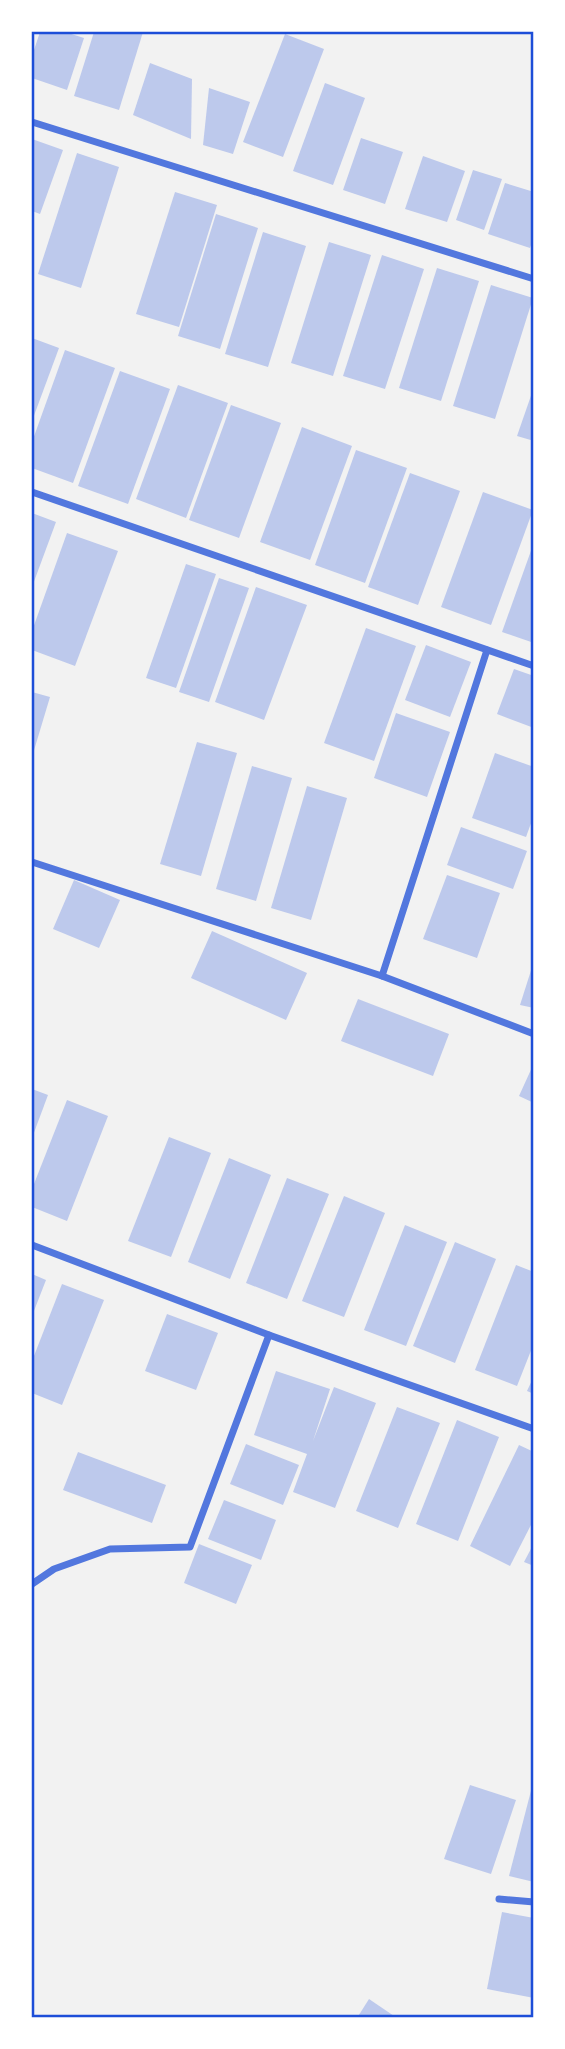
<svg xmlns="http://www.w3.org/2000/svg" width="565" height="2049" font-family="'Titillium Web',sans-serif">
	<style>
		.building { fill: #bdc9ec }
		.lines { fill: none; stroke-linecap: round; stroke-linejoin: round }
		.minor { stroke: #5277de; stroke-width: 7 }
		.neatline { fill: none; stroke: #1d4ed8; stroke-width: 2.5 }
	</style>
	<rect width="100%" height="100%" fill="#f2f2f2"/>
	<g class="building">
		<polygon points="40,32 65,32 84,38 67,90 32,78 32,56"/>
		<polygon points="94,32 143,32 119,110 74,96"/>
		<polygon points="285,34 324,49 283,157 243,142"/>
		<polygon points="150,63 192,79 191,139 133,115"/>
		<polygon points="325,83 365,98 333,185 293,171"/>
		<polygon points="209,88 250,102 233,154 203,145"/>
		<polygon points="361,138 403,152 385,204 343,190"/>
		<polygon points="32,139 63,150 40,214 32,211"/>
		<polygon points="77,153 119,167 81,288 38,274"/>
		<polygon points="423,156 465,171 447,222 405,209"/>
		<polygon points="473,170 502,179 484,230 456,220"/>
		<polygon points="505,183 534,192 534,236 530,248 488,234"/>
		<polygon points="175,192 217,205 179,327 136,314"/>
		<polygon points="216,214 258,228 220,349 178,336"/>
		<polygon points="263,232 306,246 268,367 225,354"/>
		<polygon points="329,242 371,255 333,376 291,363"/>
		<polygon points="382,255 424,269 385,389 343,376"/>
		<polygon points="437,268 479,281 441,401 399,388"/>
		<polygon points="491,285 533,298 495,419 453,406"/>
		<polygon points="32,338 59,348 32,421"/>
		<polygon points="65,350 115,368 73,483 32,468 32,442"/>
		<polygon points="120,371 170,389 128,504 78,486"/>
		<polygon points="178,385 228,403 186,518 136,499"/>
		<polygon points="534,387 534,441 517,436"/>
		<polygon points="231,405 281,423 239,538 189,520"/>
		<polygon points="302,427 352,446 310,560 260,542"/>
		<polygon points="356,450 407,468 365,583 315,565"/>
		<polygon points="410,473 460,491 418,605 368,587"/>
		<polygon points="483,492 533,510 491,625 441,607"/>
		<polygon points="32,513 56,522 32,587"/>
		<polygon points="67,533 118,551 75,666 32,650 32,631"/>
		<polygon points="533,545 534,545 534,643 502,632"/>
		<polygon points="186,564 216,574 176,688 146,678"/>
		<polygon points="219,578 249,588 209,702 179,692"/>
		<polygon points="256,587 307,605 264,720 215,702"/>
		<polygon points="366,628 416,646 374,761 324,743"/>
		<polygon points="426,645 471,662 450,717 405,700"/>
		<polygon points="514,669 534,676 534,728 497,714"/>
		<polygon points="32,692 50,697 32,757"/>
		<polygon points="396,713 450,732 427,797 374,778"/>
		<polygon points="197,742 237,753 201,876 160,864"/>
		<polygon points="495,753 534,767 534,815 526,837 472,818"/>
		<polygon points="252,766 292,778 256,901 216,889"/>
		<polygon points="307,786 347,798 311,920 271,908"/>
		<polygon points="461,827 527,851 513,889 447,865"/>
		<polygon points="447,875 500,893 477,958 423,939"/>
		<polygon points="74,880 120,900 99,948 53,929"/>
		<polygon points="212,931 307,973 286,1020 191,978"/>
		<polygon points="534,961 534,1008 520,1005"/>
		<polygon points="358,999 449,1034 433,1076 341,1041"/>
		<polygon points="534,1063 534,1103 519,1096"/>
		<polygon points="32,1089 48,1095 32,1138"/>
		<polygon points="67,1100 108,1116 67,1221 32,1207 32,1189"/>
		<polygon points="169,1137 211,1153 171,1257 128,1241"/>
		<polygon points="229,1158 271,1175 230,1279 188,1262"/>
		<polygon points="287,1178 329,1194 287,1299 246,1283"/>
		<polygon points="344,1196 385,1213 344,1317 302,1301"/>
		<polygon points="405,1225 447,1242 406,1346 364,1330"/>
		<polygon points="455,1242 496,1259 455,1363 413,1346"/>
		<polygon points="516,1265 534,1272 534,1343 517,1386 475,1370"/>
		<polygon points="32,1274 46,1280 32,1316"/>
		<polygon points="62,1284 104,1300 62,1405 32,1393 32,1361"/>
		<polygon points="167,1314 218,1333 196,1390 145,1371"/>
		<polygon points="276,1371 330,1389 313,1441 334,1387 376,1403 335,1508 293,1492 307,1454 254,1435"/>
		<polygon points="534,1376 534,1394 527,1391"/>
		<polygon points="397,1407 440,1423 398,1528 356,1511"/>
		<polygon points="457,1420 499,1437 458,1541 416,1524"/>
		<polygon points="246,1444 299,1465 283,1505 230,1484"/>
		<polygon points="519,1445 534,1452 534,1519 510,1566 470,1546"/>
		<polygon points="78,1452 166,1485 152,1523 63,1490"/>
		<polygon points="224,1500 276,1520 261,1560 208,1539"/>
		<polygon points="534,1543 534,1566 524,1562"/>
		<polygon points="199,1544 252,1565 236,1604 184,1583"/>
		<polygon points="534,1779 534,1882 509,1876"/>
		<polygon points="470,1785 516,1800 491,1874 444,1859"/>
		<polygon points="502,1912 534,1918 534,1998 487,1989"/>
		<polygon points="369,1999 397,2018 357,2018"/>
	</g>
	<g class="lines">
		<g class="minor">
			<polyline points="32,122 534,279"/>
			<polyline points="32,492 534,666"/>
			<polyline points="32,862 382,976 534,1034"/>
			<polyline points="382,976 487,650"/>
			<polyline points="32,1245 269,1335 534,1429"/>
			<polyline points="32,1584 54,1569 110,1549 190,1547 269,1335"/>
			<polyline points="499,1899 534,1902"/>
		</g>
	</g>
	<rect width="565" height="2049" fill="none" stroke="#ffffff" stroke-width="66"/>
	<rect x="33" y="33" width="499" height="1983" class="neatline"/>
</svg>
